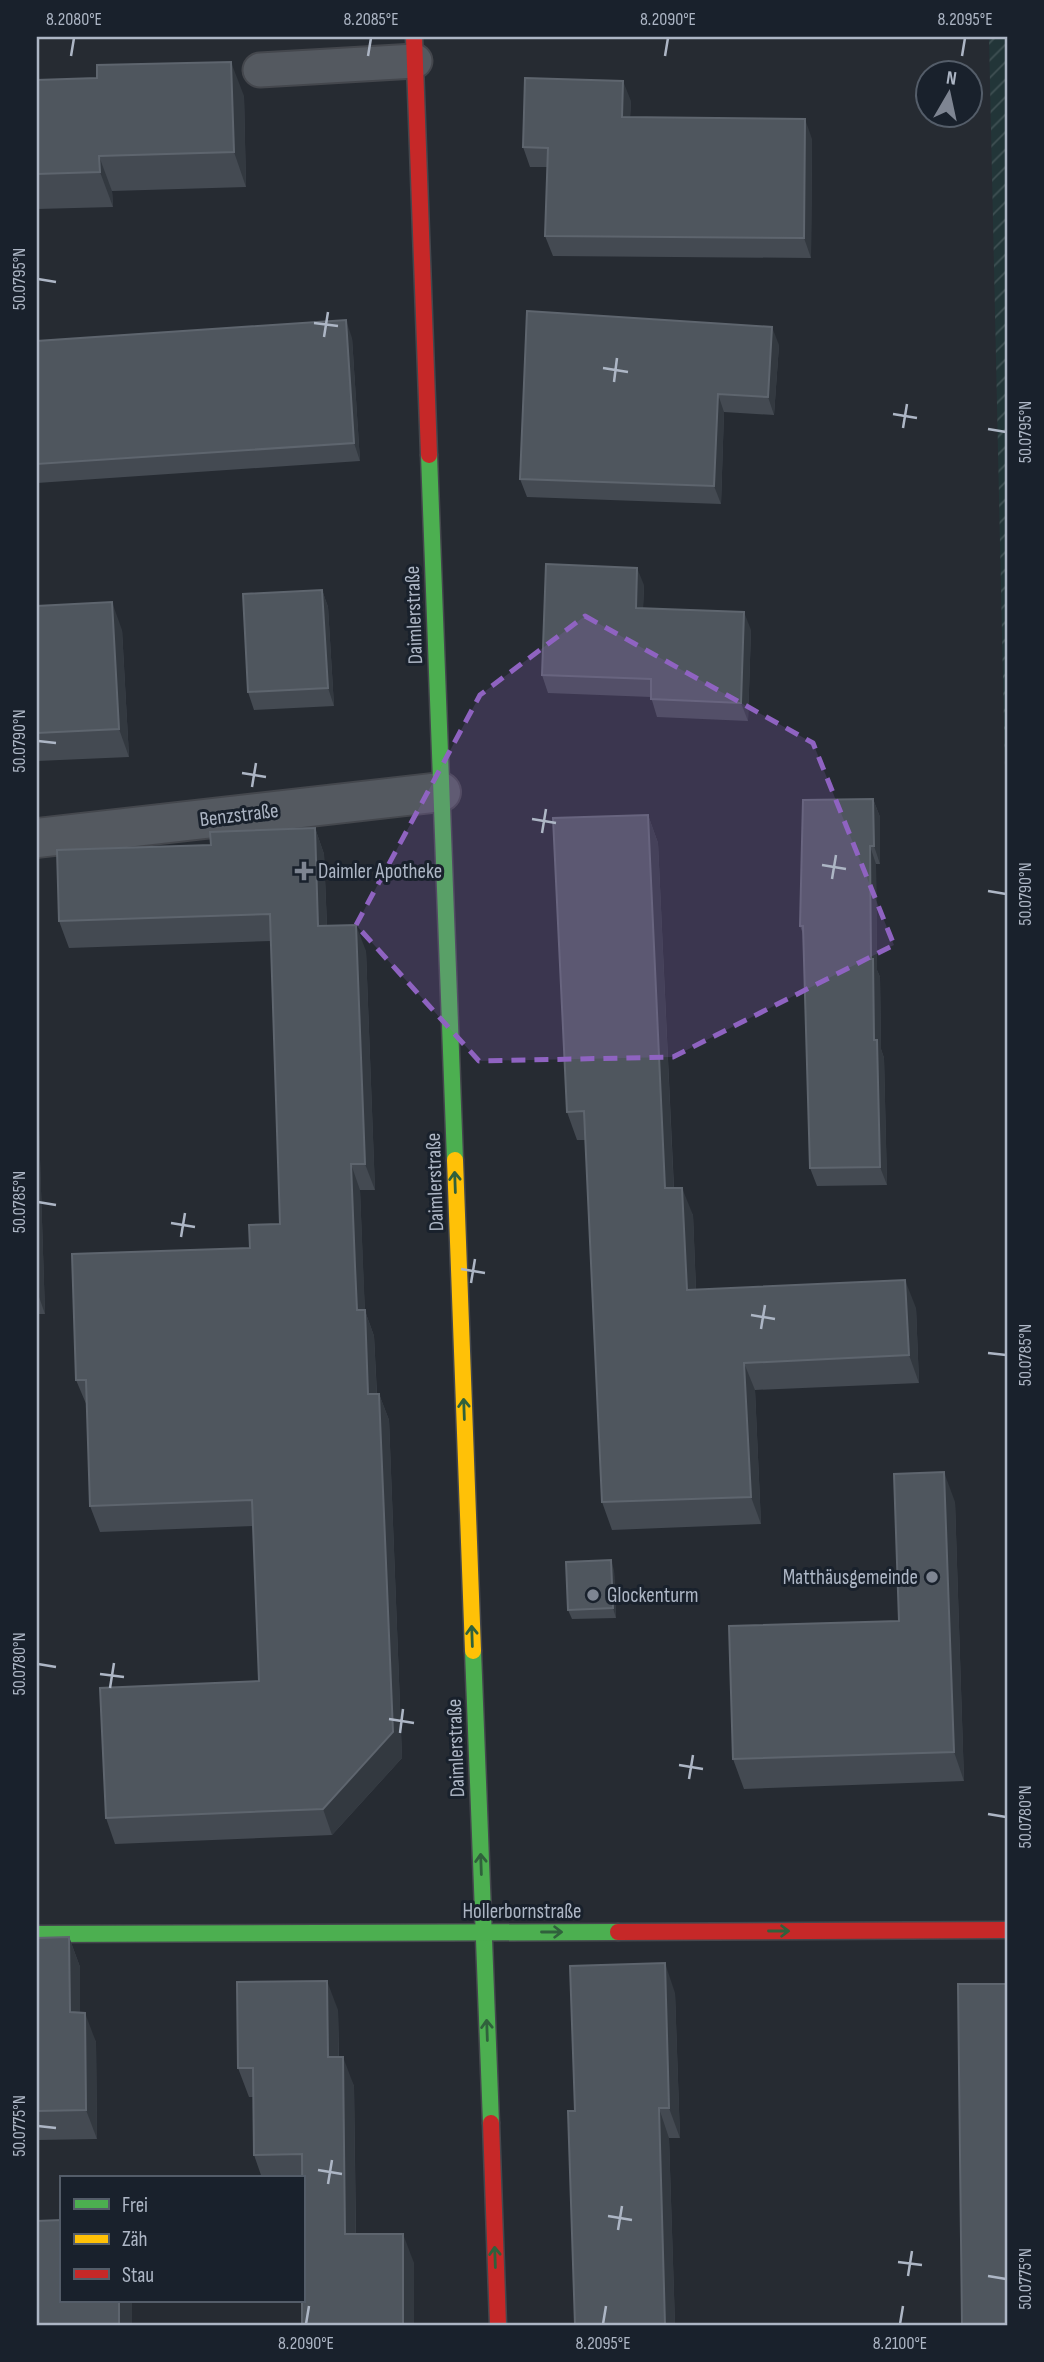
<svg xmlns="http://www.w3.org/2000/svg" width="1044" height="2362" font-family="'Sofia Sans Condensed',sans-serif">
	<style>
		.garden { fill: url(#garden-furrows) }
		.lines { fill: none; stroke-linecap: round; stroke-linejoin: round }
		.lane-casing { stroke: #44474d; stroke-width: 37 }
		.street-casing { stroke: #44474d; stroke-width: 42 }
		.fast-casing { stroke: #44474d; stroke-width: 19 }
		.slow-casing { stroke: #44474d; stroke-width: 19 }
		.jam-casing { stroke: #44474d; stroke-width: 19 }
		.lane { stroke: #545960; stroke-width: 33 }
		.street { stroke: #545960; stroke-width: 38 }
		.fast { stroke: #4caf50; stroke-width: 16 }
		.slow { stroke: #ffc107; stroke-width: 16 }
		.jam { stroke: #c62828; stroke-width: 16 }
		.wall { fill: #444a52 }
		.shaded-wall { fill: #333940 }
		.building { fill: #4f565e; stroke: #5e656e; stroke-width: 2 }
		.oneway { stroke: #30613c }
		.marked { fill: #8f63c1; fill-opacity: 0.2; stroke: #8f63c1; stroke-width: 5; stroke-dasharray: 14 9; stroke-linejoin: round }
		.ticks { fill: none; stroke: #adb6c5; stroke-width: 2.5 }
		.poi-dot { fill: #7e8592; stroke: #19212c; stroke-width: 2.5 }
		.labels { text-anchor: middle; dominant-baseline: central; stroke-width: 6; stroke-linejoin: round; paint-order: stroke }
		.street-label { font-size: 21px; fill: #adb6c5; stroke: #19212c }
		.poi-label { font-size: 21px; fill: #adb6c5; stroke: #19212c; text-anchor: start }
		.neatline { fill: none; stroke: #adb6c5; stroke-width: 2.5 }
		.ticks-label { font-size: 18px; text-anchor: middle; fill: #adb6c5 }
	</style>
	<defs>
		<pattern id="garden-furrows" width="10" height="10" patternUnits="userSpaceOnUse" patternTransform="scale(1.75)"><rect width="10" height="10" fill="#223538"/><path d="M-1 1l2-2M0 10L10 0M9 11l2-2" fill="none" stroke="#3f5053"/></pattern>
	</defs>
	<rect width="100%" height="100%" fill="#262b32"/>
	<polygon class="garden" points="989,37 1007,37 1007,773 1005,772"/>
	<g class="lines">
		<g class="lane-casing">
			<polyline id="lane" points="260,70 415,61"/>
		</g>
		<g class="street-casing">
			<polyline id="street" points="37,838 441,792"/>
		</g>
		<g class="fast-casing">
			<g id="fast">
				<polyline points="429,455 455,1160"/>
				<polyline points="473,1651 491,2123"/>
				<polyline points="37,1934 618,1932"/>
			</g>
		</g>
		<g class="slow-casing">
			<polyline id="slow" points="455,1160 473,1651"/>
		</g>
		<g class="jam-casing">
			<g id="jam">
				<polyline points="414,37 429,455"/>
				<polyline points="618,1932 1007,1930"/>
				<polyline points="491,2123 498,2325"/>
			</g>
		</g>
		<use href="#lane" class="lane"/>
		<use href="#street" class="street"/>
		<use href="#fast" class="fast"/>
		<use href="#slow" class="slow"/>
		<use href="#jam" class="jam"/>
	</g>
	<g class="wall">
		<polygon points="37,80 244,96 246,187 112,191 113,207 37,209"/>
		<polygon points="631,101 630,118 812,139 811,258 553,256 545,236 547,167 530,167 523,147"/>
		<polygon points="352,338 360,461 37,483 37,341"/>
		<polygon points="779,345 774,415 724,412 721,504 527,497 520,479"/>
		<polygon points="644,585 643,609 751,630 748,721 657,717 651,697 548,693 542,675"/>
		<polygon points="322,590 328,607 334,706 254,710 248,692"/>
		<polygon points="37,606 122,630 129,757 37,761"/>
		<polygon points="873,799 880,817 880,864 876,864 877,970 880,977 881,1049 884,1058 887,1185 817,1186 810,1168 803,934 800,926"/>
		<polygon points="648,815 658,843 674,1188 693,1215 696,1289 916,1308 919,1383 755,1390 761,1524 612,1530 602,1502 585,1140 577,1140 567,1112"/>
		<polygon points="315,828 324,854 327,926 366,951 375,1190 360,1190 364,1293 365,1311 374,1336 377,1394 379,1394 389,1420 402,1758 332,1835 115,1844 106,1818 259,1681 253,1526 100,1532 90,1506 87,1406 76,1380 280,1224 271,941 69,948 59,921"/>
		<polygon points="37,1121 39,1128 45,1314 37,1314"/>
		<polygon points="955,1502 964,1781 744,1789 733,1759 899,1621"/>
		<polygon points="614,1570 616,1618 572,1619 568,1610"/>
		<polygon points="69,1937 80,1967 80,2013 96,2042 97,2139 37,2140 37,1938"/>
		<polygon points="675,1993 680,2138 669,2138 675,2325 575,2325 575,2111"/>
		<polygon points="338,2010 339,2057 354,2086 356,2234 414,2263 414,2325 302,2325 303,2178 262,2178 254,2155 253,2097 249,2097 238,2068"/>
	</g>
	<g class="shaded-wall">
		<polygon points="231,62 244,96 246,187 234,152"/>
		<polygon points="623,81 631,101 629,138 622,117"/>
		<polygon points="805,119 812,139 811,258 804,238"/>
		<polygon points="99,156 112,191 113,207 100,172"/>
		<polygon points="346,320 352,338 360,461 354,443"/>
		<polygon points="772,327 779,345 774,415 768,397"/>
		<polygon points="718,394 724,412 721,504 714,486"/>
		<polygon points="637,568 644,585 642,626 636,608"/>
		<polygon points="322,590 328,607 334,706 328,688"/>
		<polygon points="112,602 122,630 129,757 119,729"/>
		<polygon points="744,612 751,630 748,721 741,703"/>
		<polygon points="873,799 880,817 880,864 874,846"/>
		<polygon points="648,815 658,843 675,1216 665,1188"/>
		<polygon points="315,828 324,854 328,953 318,926"/>
		<polygon points="870,846 876,864 877,970 880,977 881,1049 884,1058 887,1185 880,1167 871,959"/>
		<polygon points="356,925 366,951 375,1190 365,1164"/>
		<polygon points="37,1121 39,1128 45,1314 38,1294 37,1260"/>
		<polygon points="351,1164 360,1190 365,1311 374,1336 378,1420 368,1394 357,1310"/>
		<polygon points="682,1188 693,1215 697,1318 687,1290"/>
		<polygon points="905,1280 916,1308 919,1383 909,1355"/>
		<polygon points="744,1363 755,1390 761,1524 751,1497"/>
		<polygon points="379,1394 389,1420 402,1758 332,1835 323,1809"/>
		<polygon points="944,1472 955,1502 964,1781 954,1752"/>
		<polygon points="611,1560 614,1570 616,1618 613,1608"/>
		<polygon points="69,1937 80,1967 80,2042 70,2012"/>
		<polygon points="665,1963 675,1993 680,2138 669,2108"/>
		<polygon points="327,1981 338,2010 339,2086 328,2057"/>
		<polygon points="85,2013 96,2042 97,2139 86,2110"/>
		<polygon points="343,2057 354,2086 356,2263 345,2234"/>
		<polygon points="659,2108 669,2138 675,2325 665,2325"/>
		<polygon points="403,2234 414,2263 414,2325 403,2325"/>
		<rect x="119" y="2301" width="13" height="24"/>
	</g>
	<g class="building">
		<polygon points="231,62 234,152 99,156 100,172 37,174 37,80 97,78 97,65"/>
		<polygon points="525,78 623,81 622,117 805,119 804,238 545,236 548,148 523,147"/>
		<polygon points="527,311 772,327 768,397 718,394 714,486 520,479"/>
		<polygon points="346,320 354,443 37,464 37,341"/>
		<polygon points="546,564 637,568 636,608 744,612 741,703 651,699 651,679 542,675"/>
		<polygon points="322,590 328,688 248,692 243,594"/>
		<polygon points="112,602 119,729 37,733 37,606"/>
		<polygon points="873,799 874,846 870,846 871,959 873,959 874,1040 877,1040 880,1167 810,1168 803,926 800,926 803,800"/>
		<polygon points="648,815 665,1188 682,1188 687,1290 905,1280 909,1355 744,1363 751,1497 602,1502 584,1111 567,1112 553,818"/>
		<polygon points="315,828 318,926 356,925 365,1164 351,1164 355,1266 357,1310 365,1310 368,1394 379,1394 393,1732 323,1809 106,1818 100,1688 259,1681 252,1500 90,1506 86,1380 76,1380 72,1254 250,1248 249,1225 280,1224 270,914 59,921 57,850 211,845 210,832"/>
		<polygon points="37,1260 38,1294 37,1294"/>
		<polygon points="944,1472 954,1752 733,1759 729,1626 899,1621 894,1474"/>
		<polygon points="611,1560 613,1608 568,1610 566,1562"/>
		<polygon points="69,1937 70,2012 85,2013 86,2110 37,2111 37,1938"/>
		<polygon points="665,1963 669,2108 659,2108 665,2325 575,2325 568,2111 575,2111 570,1966"/>
		<polygon points="327,1981 328,2057 343,2057 345,2234 403,2234 403,2325 302,2325 302,2301 303,2301 302,2154 254,2155 253,2068 238,2068 237,1982"/>
		<polygon points="958,1984 1007,1984 1007,2325 962,2325"/>
		<polygon points="61,2220 61,2301 119,2301 119,2325 37,2325 37,2221"/>
	</g>
	<defs><path id="oneway-shaft" d="M-6 0H5M1.5-3L5.5 0L1.5 3" fill="none" stroke-width="1.6" stroke-linecap="round" stroke-linejoin="round" transform="scale(1.75)"/></defs>
	<g class="oneway">
		<use href="#oneway-shaft" transform="translate(455 1182) rotate(-92)"/>
		<use href="#oneway-shaft" transform="translate(464 1409) rotate(-92)"/>
		<use href="#oneway-shaft" transform="translate(472 1636) rotate(-92)"/>
		<use href="#oneway-shaft" transform="translate(481 1864) rotate(-92)"/>
		<use href="#oneway-shaft" transform="translate(779 1931)"/>
		<use href="#oneway-shaft" transform="translate(552 1932)"/>
		<use href="#oneway-shaft" transform="translate(487 2030) rotate(-92)"/>
		<use href="#oneway-shaft" transform="translate(495 2257) rotate(-92)"/>
	</g>
	<path class="marked" d="M 585,616 L 813,743 L 894,945 L 673,1057 L 479,1061 L 356,925 L 480,695 Z"/>
	<path class="ticks" d="M 71,56 L 74,38M 368,56 L 371,38M 665,56 L 668,38M 962,56 L 965,38M 38,279 L 56,282M 314,323 L 338,326M 324,337 L 328,312M 603,368 L 628,372M 614,382 L 617,358M 893,414 L 917,418M 903,428 L 907,404M 988,429 L 1006,432M 38,741 L 56,743M 242,773 L 266,777M 252,787 L 256,763M 532,819 L 556,823M 542,833 L 546,809M 822,865 L 846,869M 832,879 L 836,855M 988,891 L 1006,894M 38,1202 L 56,1205M 171,1223 L 195,1227M 181,1237 L 185,1213M 461,1269 L 485,1273M 471,1283 L 475,1259M 751,1315 L 775,1319M 761,1329 L 765,1305M 988,1353 L 1006,1355M 38,1664 L 56,1667M 100,1674 L 124,1677M 110,1688 L 114,1663M 389,1719 L 414,1723M 400,1733 L 403,1709M 679,1765 L 703,1769M 689,1779 L 693,1755M 988,1814 L 1006,1817M 38,2126 L 56,2128M 318,2170 L 342,2174M 328,2184 L 332,2160M 608,2216 L 632,2220M 618,2230 L 622,2206M 898,2262 L 922,2265M 908,2276 L 912,2251M 988,2276 L 1006,2279M 306,2324 L 309,2306M 603,2324 L 606,2306M 900,2324 L 903,2306"/>
	<g class="poi-dot">
		<path d="M300.5 860.5h7v7h7v7h-7v7h-7v-7h-7v-7h7z"/>
		<circle cx="932" cy="1577" r="7"/>
		<circle cx="593" cy="1595" r="7"/>
	</g>
	<g class="labels">
		<g class="street-label">
			<text transform="translate(414 615) rotate(-92)">Daimlerstraße</text>
			<text transform="translate(239 815) rotate(-7)">Benzstraße</text>
			<text transform="translate(435 1182) rotate(-92)">Daimlerstraße</text>
			<text transform="translate(456 1748) rotate(-92)">Daimlerstraße</text>
			<text x="522" y="1911">Hollerbornstraße</text>
		</g>
		<g class="poi-label">
			<text x="318" y="871">Daimler Apotheke</text>
			<text x="918" y="1577" text-anchor="end">Matthäusgemeinde</text>
			<text x="607" y="1595">Glockenturm</text>
		</g>
	</g>
	<rect width="1044" height="2362" fill="none" stroke="#19212c" stroke-width="77"/>
	<rect x="60" y="2176" width="245" height="126" fill="#19212c" stroke="#545d69" stroke-width="2"/>
	<rect x="74" y="2199" width="35" height="10" fill="#4caf50" stroke="#545d69" stroke-width="2"/>
	<text x="122" y="2212" font-size="21" fill="#adb6c5">Frei</text>
	<rect x="74" y="2234" width="35" height="10" fill="#ffc107" stroke="#545d69" stroke-width="2"/>
	<text x="122" y="2246" font-size="21" fill="#adb6c5">Zäh</text>
	<rect x="74" y="2269" width="35" height="10" fill="#c62828" stroke="#545d69" stroke-width="2"/>
	<text x="122" y="2282" font-size="21" fill="#adb6c5">Stau</text>
	<g transform="translate(949 94) rotate(9)"><circle r="33" fill="#19212c" stroke="#545d69" stroke-width="2"/>
	<path d="M0-5L12 26L0 18L-12 26Z" fill="#7e8592"/>
	<text y="-10" font-size="19" font-weight="bold" text-anchor="middle" fill="#adb6c5">N</text>
	</g>
	<rect x="38" y="38" width="968" height="2286" class="neatline"/>
	<g class="ticks-label">
		<text x="74" y="25">8.2080°E</text>
		<text x="371" y="25">8.2085°E</text>
		<text x="668" y="25">8.2090°E</text>
		<text x="965" y="25">8.2095°E</text>
		<text transform="translate(19 279) rotate(-90)" y="6">50.0795°N</text>
		<text transform="translate(1025 432) rotate(-90)" y="6">50.0795°N</text>
		<text transform="translate(19 741) rotate(-90)" y="6">50.0790°N</text>
		<text transform="translate(1025 894) rotate(-90)" y="6">50.0790°N</text>
		<text transform="translate(19 1202) rotate(-90)" y="6">50.0785°N</text>
		<text transform="translate(1025 1355) rotate(-90)" y="6">50.0785°N</text>
		<text transform="translate(19 1664) rotate(-90)" y="6">50.0780°N</text>
		<text transform="translate(1025 1817) rotate(-90)" y="6">50.0780°N</text>
		<text transform="translate(19 2126) rotate(-90)" y="6">50.0775°N</text>
		<text transform="translate(1025 2279) rotate(-90)" y="6">50.0775°N</text>
		<text x="306" y="2349">8.2090°E</text>
		<text x="603" y="2349">8.2095°E</text>
		<text x="900" y="2349">8.2100°E</text>
	</g>
</svg>
